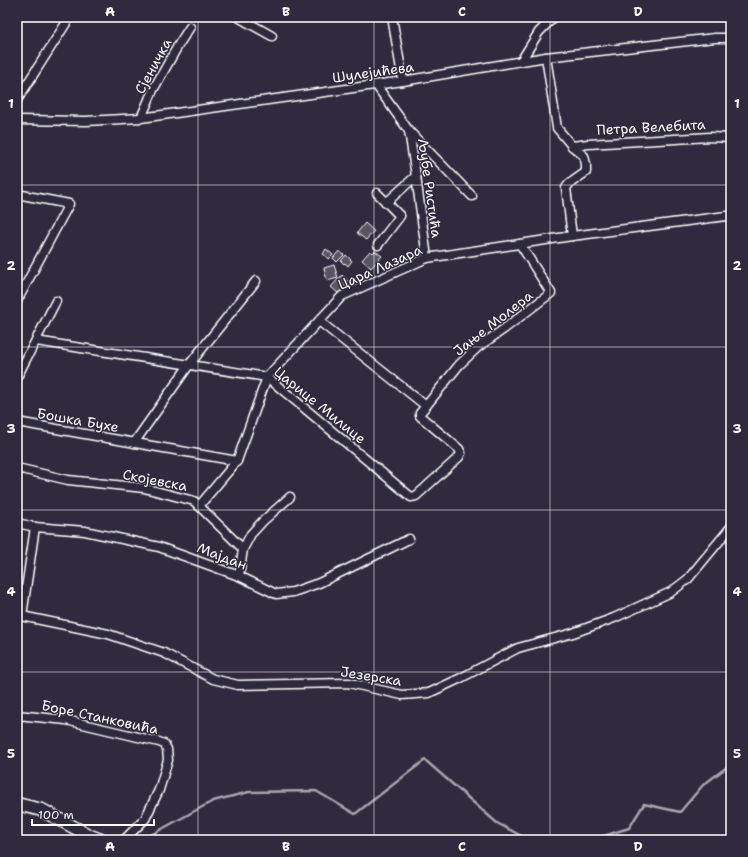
<svg xmlns="http://www.w3.org/2000/svg" width="748" height="857" font-family="'Shantell Sans',sans-serif">
	<style>
		.lines { fill: none; stroke-linecap: round; stroke-linejoin: round }
		.stream { stroke: #a7a6ad; stroke-width: 2.5 }
		.building { fill: #595564; stroke: #fff }
		.street-casing { stroke: #fff; stroke-width: 11 }
		.secondary-casing { stroke: #fff; stroke-width: 15 }
		.street { stroke: #2f2a3d; stroke-width: 8 }
		.secondary { stroke: #2f2a3d; stroke-width: 12 }
		.grid { fill: none; stroke: #fff; stroke-width: 1; stroke-opacity: 0.55 }
		.labels { text-anchor: middle; dominant-baseline: central; stroke-width: 3; stroke-linejoin: round; paint-order: stroke }
		.street-label { font-size: 14px; fill: #fff; stroke: #2f2a3d }
		.neatline { fill: none; stroke: #fff; stroke-width: 1.5 }
		.grid-label { font-size: 13px; text-anchor: middle; font-weight: bold; fill: #fff }
	</style>
	<rect width="100%" height="100%" fill="#2f2a3d"/>
	<filter id="ink" filterUnits="userSpaceOnUse"><feTurbulence type="fractalNoise" baseFrequency=".025" numOctaves="2"/><feDisplacementMap in="SourceGraphic" scale="8" xChannelSelector="R" yChannelSelector="G"/><feConvolveMatrix kernelMatrix="1 2 1 2 8 2 1 2 1" color-interpolation-filters="sRGB"/></filter>
	<g filter="url(#ink)">
		<g class="lines">
			<g class="stream">
				<polyline points="145,840 149,836 213,801 249,792 316,791 355,814 425,760 497,823 529,840"/>
				<polyline points="591,840 629,828 644,804 680,812 703,785 731,764"/>
			</g>
		</g>
		<g class="building">
			<polygon points="365,223 374,231 366,240 357,233"/>
			<polygon points="326,249 333,255 329,259 323,254"/>
			<polygon points="339,251 344,255 337,262 333,258"/>
			<polygon points="370,251 373,253 375,251 382,256 371,268 362,260"/>
			<polygon points="346,255 352,261 348,266 345,263 344,264 341,261"/>
			<polygon points="334,265 338,278 327,281 324,268"/>
			<polygon points="342,275 349,282 339,294 331,287"/>
		</g>
		<g class="lines">
			<g class="street-casing">
				<g id="street">
					<polyline points="238,17 272,36"/>
					<polyline points="392,17 403,81"/>
					<polyline points="546,57 557,128 572,146 584,156 586,164 586,172 569,184 566,188 572,236"/>
					<polyline points="521,61 539,32 554,17"/>
					<polyline points="376,85 409,131 416,176 427,258"/>
					<polyline points="17,100 70,17"/>
					<polyline points="141,118 153,90 179,44 190,27"/>
					<polyline points="17,120 86,121 141,118 403,81 546,57 715,38 731,38"/>
					<polyline points="409,131 472,196"/>
					<polyline points="572,146 588,144 710,137 731,138"/>
					<polyline points="377,193 400,216 378,245"/>
					<polyline points="17,194 69,204 17,301"/>
					<polyline points="386,203 416,176"/>
					<polyline points="319,321 426,406 459,365 478,347 504,329 551,293 520,244"/>
					<polyline points="36,341 267,377 411,497 416,496 459,457 461,453 459,449 420,416 420,413 426,406"/>
					<polyline points="17,377 56,301"/>
					<polyline points="17,422 237,461"/>
					<polyline points="134,443 189,365 256,281"/>
					<polyline points="17,468 68,480 144,488 194,501 243,549 239,576"/>
					<polyline points="199,506 237,461 267,377 342,296 427,258 572,236 726,216 731,217"/>
					<polyline points="17,523 35,527 85,531 159,547 239,576 276,594 293,592 319,583 409,539"/>
					<polyline points="243,549 251,534 263,521 290,497"/>
					<polyline points="17,615 108,634 164,653 213,679 238,685 349,683 402,695 429,693 461,678 518,648 573,633 614,618 671,592 688,579 731,527"/>
					<polyline points="22,616 35,527"/>
					<polyline points="17,715 66,720 159,742 164,744 167,749 168,760 159,790 145,819 124,840"/>
				</g>
			</g>
			<g class="secondary-casing">
				<polyline id="secondary" points="17,804 42,810 90,836 101,840"/>
			</g>
			<use href="#street" class="street"/>
			<use href="#secondary" class="secondary"/>
		</g>
	</g>
	<path class="grid" d="M 198,17 L 198,840M 374,17 L 374,840M 550,17 L 550,840M 17,185 L 731,185M 17,347 L 731,347M 17,510 L 731,510M 17,672 L 731,672"/>
	<g class="labels">
		<g class="street-label">
			<text transform="translate(153 66) rotate(-61)">Сјеничка</text>
			<text transform="translate(373 72) rotate(-8)">Шулејићева</text>
			<text transform="translate(651 127) rotate(-3)">Петра Велебита</text>
			<text transform="translate(430 188) rotate(82)">Љубе Ристића</text>
			<text transform="translate(380 267) rotate(-24)">Цара Лазара</text>
			<text transform="translate(493 323) rotate(-38)">Јање Молера</text>
			<text transform="translate(320 405) rotate(39)">Царице Милице</text>
			<text transform="translate(78 420) rotate(10)">Бошка Бухе</text>
			<text transform="translate(155 480) rotate(11)">Скојевска</text>
			<text transform="translate(222 556) rotate(21)">Мајдан</text>
			<text transform="translate(371 676) rotate(9)">Језерска</text>
			<text transform="translate(100 717) rotate(12)">Боре Станковића</text>
		</g>
	</g>
	<rect width="748" height="857" fill="none" stroke="#2f2a3d" stroke-width="44"/>
	<path d="M32 819v6h122v-6" fill="none" stroke="#ffffff" stroke-width="2"/>
	<text x="38" y="819" font-size="12" fill="#ffffff" stroke="#2f2a3d" stroke-width="3" paint-order="stroke">100 m</text>
	<rect x="22" y="22" width="704" height="813" class="neatline"/>
	<g class="grid-label">
		<text x="110" y="16">A</text>
		<text x="286" y="16">B</text>
		<text x="462" y="16">C</text>
		<text x="638" y="16">D</text>
		<text x="11" y="108">1</text>
		<text x="737" y="108">1</text>
		<text x="11" y="270">2</text>
		<text x="737" y="270">2</text>
		<text x="11" y="433">3</text>
		<text x="737" y="433">3</text>
		<text x="11" y="596">4</text>
		<text x="737" y="596">4</text>
		<text x="11" y="758">5</text>
		<text x="737" y="758">5</text>
		<text x="110" y="851">A</text>
		<text x="286" y="851">B</text>
		<text x="462" y="851">C</text>
		<text x="638" y="851">D</text>
	</g>
</svg>
